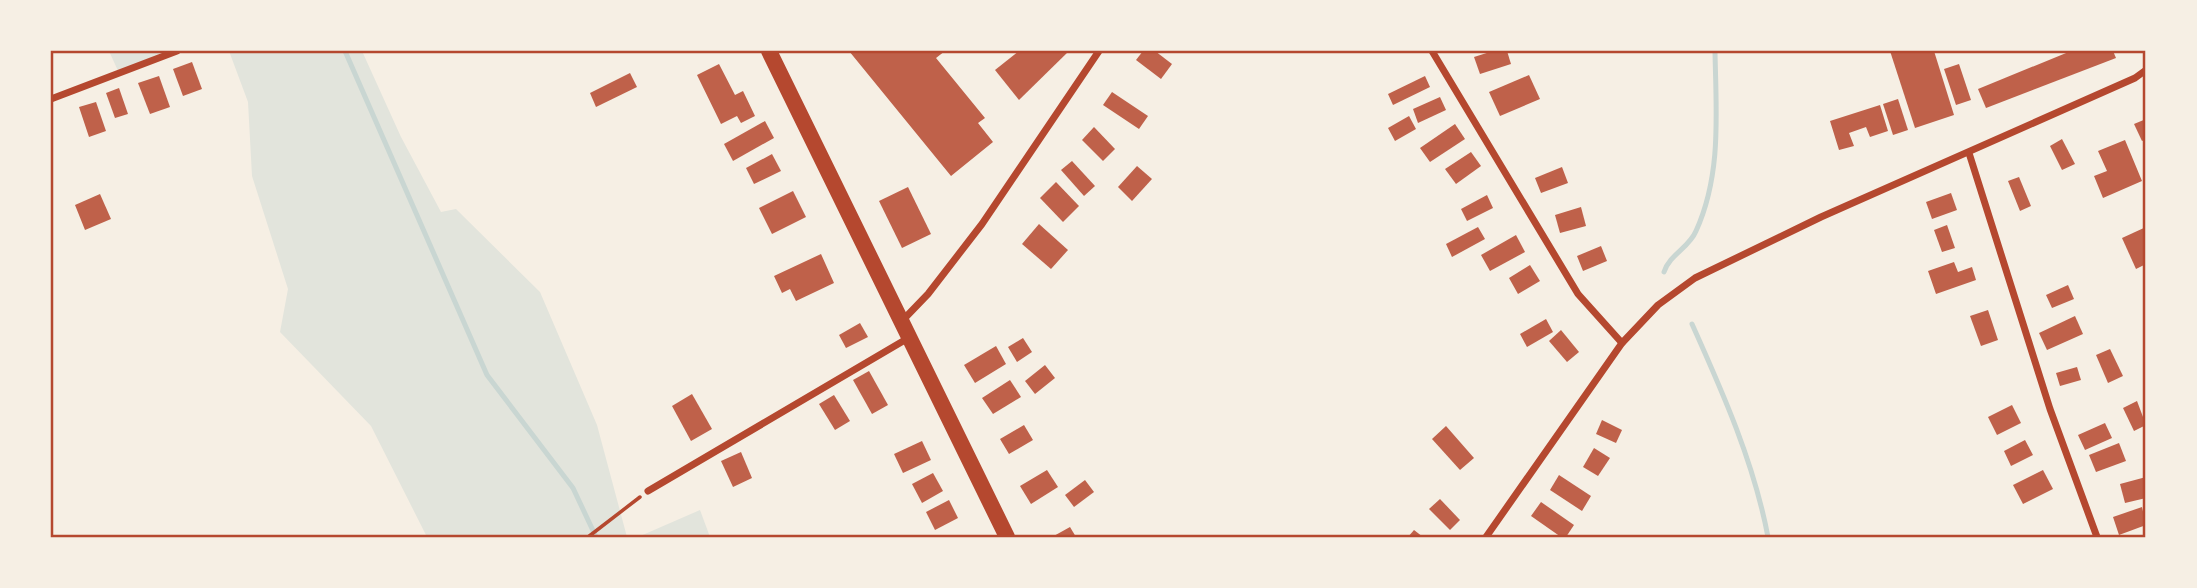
<svg xmlns="http://www.w3.org/2000/svg" width="2197" height="588" font-family="Montserrat,sans-serif">
	<style>
		.green { fill: #e2e4dc }
		.lines { fill: none; stroke-linecap: round; stroke-linejoin: round }
		.stream { stroke: #c9d6d2; stroke-width: 5 }
		.building { fill: #bf614a }
		.path { stroke: #b5482f; stroke-width: 3.5 }
		.minor { stroke: #b5482f; stroke-width: 7 }
		.primary { stroke: #b5482f; stroke-width: 16 }
		.neatline { fill: none; stroke: #b5482f; stroke-width: 2.5 }
	</style>
	<rect width="100%" height="100%" fill="#f6efe4"/>
	<g class="green">
		<polygon points="109,51 177,51 119,73"/>
		<polygon points="229,51 362,51 401,137 441,212 456,209 540,292 597,425 627,537 427,537 371,426 280,332 288,289 252,176 248,102"/>
		<polygon points="700,510 710,537 638,537"/>
	</g>
	<g class="lines">
		<g class="stream">
			<polyline points="345,51 487,375 573,488 596,537"/>
			<path d="M 1664,272 C 1670,254 1689,248 1696,231 C 1722,174 1716,112 1715,51"/>
			<path d="M 1692,324 C 1723,393 1754,463 1768,537"/>
		</g>
	</g>
	<g class="building">
		<polygon points="849,51 945,51 936,58 985,118 978,123 993,142 951,176"/>
		<polygon points="1019,51 1069,51 1019,100 995,70"/>
		<polygon points="1143,51 1155,51 1172,64 1161,79 1136,60"/>
		<polygon points="1493,51 1507,51 1511,64 1480,74 1474,57"/>
		<polygon points="1890,51 1934,51 1954,115 1915,128"/>
		<polygon points="2071,51 2113,51 2116,58 1986,108 1978,89"/>
		<polygon points="192,62 202,89 183,96 173,69"/>
		<polygon points="719,64 735,95 743,91 755,116 741,123 737,116 721,124 697,75"/>
		<polygon points="1959,64 1971,100 1956,105 1944,69"/>
		<polygon points="630,73 637,87 596,107 590,93"/>
		<polygon points="1529,75 1540,99 1500,116 1489,92"/>
		<polygon points="159,76 170,107 150,114 138,83"/>
		<polygon points="1425,76 1430,87 1393,105 1388,94"/>
		<polygon points="119,88 128,114 115,118 106,93"/>
		<polygon points="1112,92 1148,116 1139,129 1103,105"/>
		<polygon points="1440,97 1446,110 1418,123 1413,109"/>
		<polygon points="1898,99 1908,130 1893,135 1883,104"/>
		<polygon points="96,102 106,131 89,137 79,107"/>
		<polygon points="1880,105 1888,131 1870,137 1866,127 1849,133 1854,146 1839,150 1830,121"/>
		<polygon points="1409,116 1416,129 1395,141 1388,128"/>
		<polygon points="2146,119 2146,139 2142,141 2134,124"/>
		<polygon points="765,121 774,138 733,161 724,144"/>
		<polygon points="1455,124 1465,139 1430,162 1420,148"/>
		<polygon points="1094,127 1115,149 1103,161 1082,140"/>
		<polygon points="2062,139 2075,164 2062,170 2050,146"/>
		<polygon points="2125,140 2142,181 2103,198 2094,176 2107,171 2098,151"/>
		<polygon points="1471,152 1481,166 1456,184 1445,169"/>
		<polygon points="772,154 781,171 754,184 746,168"/>
		<polygon points="1072,161 1095,186 1084,196 1061,170"/>
		<polygon points="1137,166 1152,179 1132,201 1118,187"/>
		<polygon points="1562,167 1568,183 1541,193 1535,178"/>
		<polygon points="2019,177 2031,206 2020,211 2008,181"/>
		<polygon points="1056,182 1079,206 1063,222 1040,198"/>
		<polygon points="908,187 931,234 902,248 879,201"/>
		<polygon points="793,191 806,217 772,234 759,208"/>
		<polygon points="1951,193 1957,210 1932,219 1926,202"/>
		<polygon points="100,194 111,219 85,230 75,205"/>
		<polygon points="1487,195 1493,208 1467,221 1461,209"/>
		<polygon points="1581,207 1586,226 1560,233 1555,215"/>
		<polygon points="1039,224 1068,250 1051,269 1022,244"/>
		<polygon points="1947,225 1955,248 1942,252 1934,230"/>
		<polygon points="1478,227 1485,239 1452,257 1446,244"/>
		<polygon points="2146,227 2146,264 2136,269 2122,238"/>
		<polygon points="1516,235 1525,252 1490,271 1481,255"/>
		<polygon points="1601,246 1607,261 1583,271 1577,256"/>
		<polygon points="821,254 834,283 796,301 790,289 782,293 774,276"/>
		<polygon points="1954,262 1958,272 1972,267 1976,280 1936,294 1928,271"/>
		<polygon points="1530,265 1540,281 1518,294 1509,278"/>
		<polygon points="2068,285 2074,299 2052,308 2046,295"/>
		<polygon points="1988,310 1998,340 1981,346 1970,316"/>
		<polygon points="2075,316 2083,334 2047,350 2039,333"/>
		<polygon points="1546,319 1553,332 1527,347 1520,334"/>
		<polygon points="860,323 868,337 846,348 839,335"/>
		<polygon points="1561,330 1579,352 1567,362 1549,341"/>
		<polygon points="1023,338 1032,352 1017,362 1008,347"/>
		<polygon points="996,346 1006,364 975,383 964,365"/>
		<polygon points="2110,349 2123,376 2108,383 2096,355"/>
		<polygon points="1045,365 1055,378 1035,394 1025,381"/>
		<polygon points="2077,367 2081,380 2060,386 2056,373"/>
		<polygon points="869,371 888,405 872,414 853,380"/>
		<polygon points="1010,380 1021,397 993,414 982,398"/>
		<polygon points="692,394 712,429 691,441 672,406"/>
		<polygon points="834,395 850,421 835,430 819,404"/>
		<polygon points="2137,401 2146,425 2134,431 2123,408"/>
		<polygon points="2012,405 2021,423 1997,435 1988,417"/>
		<polygon points="1602,420 1622,430 1616,443 1596,434"/>
		<polygon points="2105,423 2112,438 2085,450 2078,435"/>
		<polygon points="1024,425 1033,440 1009,454 1000,439"/>
		<polygon points="1446,426 1474,458 1460,470 1432,439"/>
		<polygon points="2025,440 2033,455 2011,466 2004,451"/>
		<polygon points="922,441 931,460 903,473 894,454"/>
		<polygon points="2119,443 2126,461 2096,472 2089,455"/>
		<polygon points="1594,448 1610,458 1598,476 1583,467"/>
		<polygon points="741,452 752,478 733,487 721,461"/>
		<polygon points="1047,470 1058,487 1031,504 1020,486"/>
		<polygon points="2043,470 2053,489 2023,504 2013,485"/>
		<polygon points="933,473 943,491 922,503 912,484"/>
		<polygon points="1559,475 1591,496 1582,511 1550,490"/>
		<polygon points="2146,477 2146,498 2125,503 2120,484"/>
		<polygon points="1085,480 1094,492 1074,507 1065,495"/>
		<polygon points="1440,499 1460,520 1450,530 1429,509"/>
		<polygon points="949,500 958,518 935,530 926,512"/>
		<polygon points="1541,502 1574,525 1566,537 1561,537 1531,516"/>
		<polygon points="2142,507 2146,525 2119,535 2113,517"/>
		<polygon points="1070,527 1076,537 1052,537"/>
		<polygon points="1414,530 1423,537 1408,537"/>
	</g>
	<g class="lines">
		<polyline class="path" points="588,537 640,497"/>
		<g class="minor">
			<polyline points="1432,51 1578,294 1622,343"/>
			<polyline points="51,99 177,51"/>
			<polyline points="1969,153 2050,409 2097,537"/>
			<polyline points="902,321 928,294 982,224 1099,51"/>
			<polyline points="648,491 910,337"/>
			<polyline points="1486,537 1622,343 1658,305 1695,278 1821,217 2135,78 2146,70"/>
		</g>
		<polyline class="primary" points="769,51 1007,537"/>
	</g>
	<rect width="2197" height="588" fill="none" stroke="#f6efe4" stroke-width="105"/>
	<rect x="52" y="52" width="2092" height="484" class="neatline"/>
</svg>
